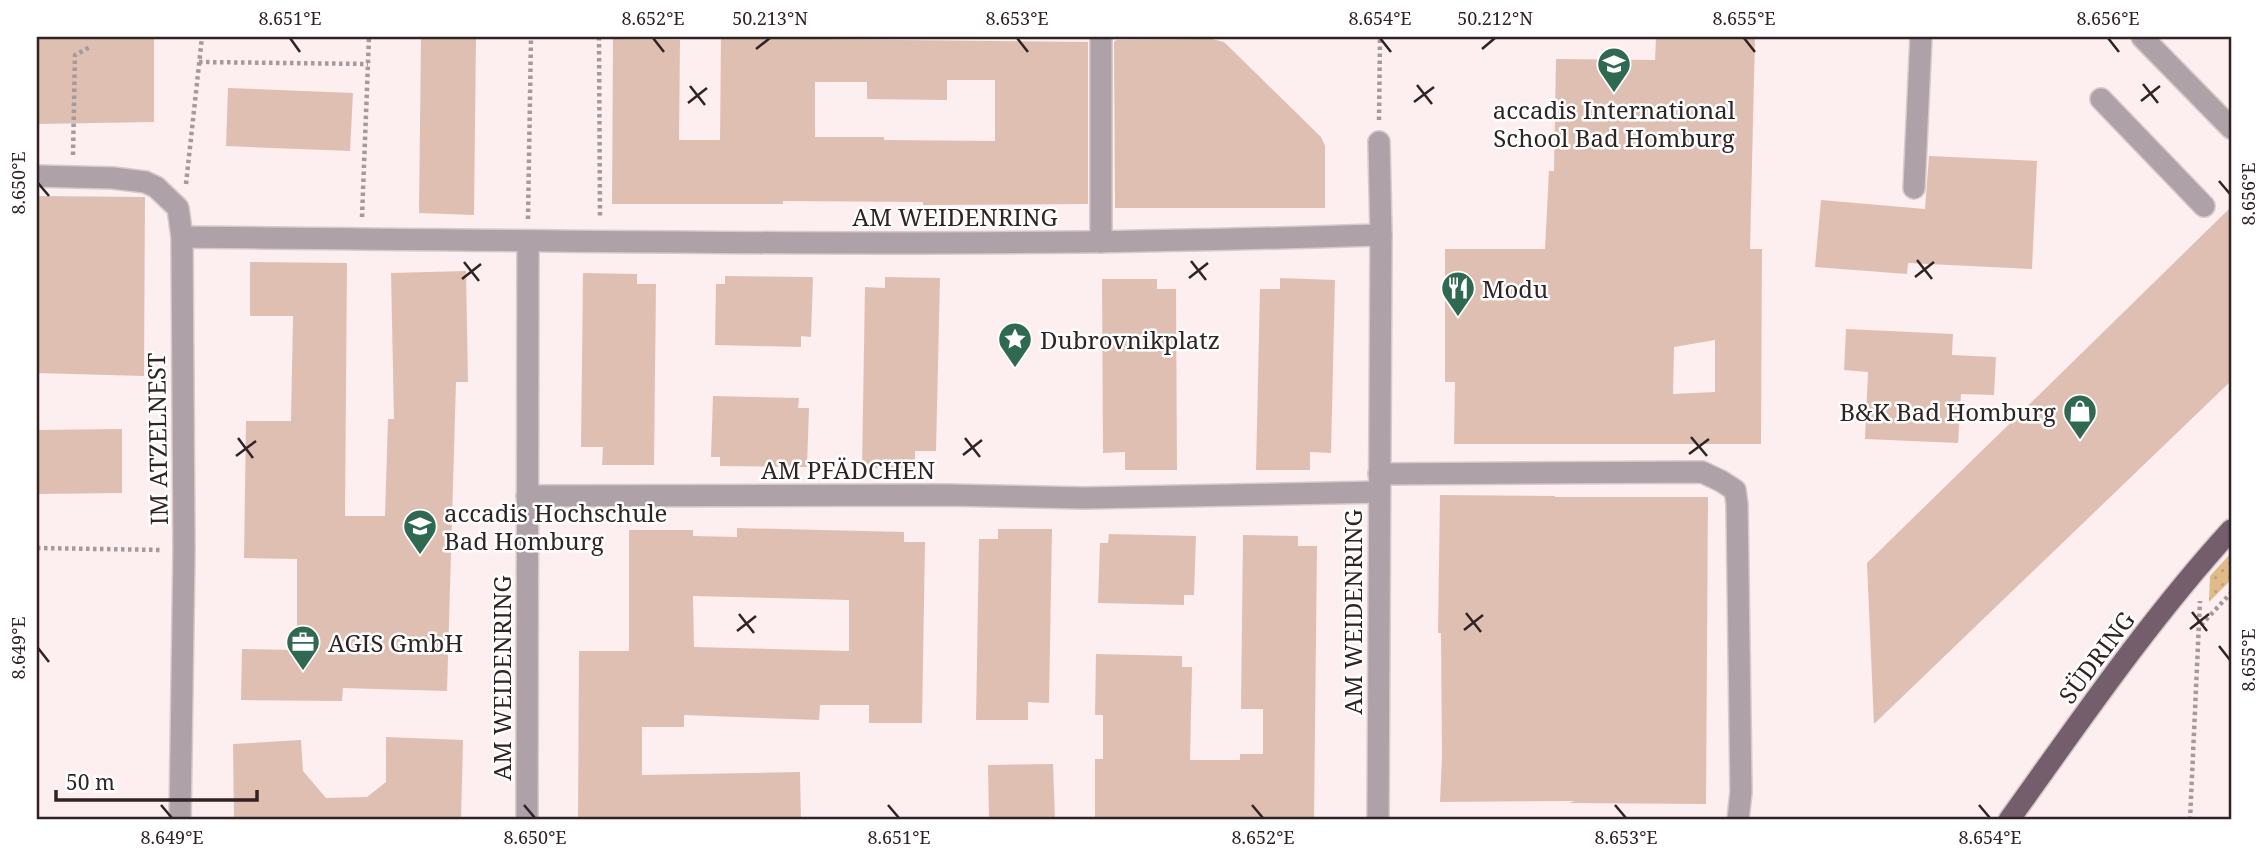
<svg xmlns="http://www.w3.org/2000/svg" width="2268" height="857" font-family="'Noto Serif',serif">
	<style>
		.grass { fill: url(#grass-dots) }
		.building { fill: #e0bfb3; fill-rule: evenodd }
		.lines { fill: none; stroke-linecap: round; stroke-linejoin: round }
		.minor-casing { stroke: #d8c9ca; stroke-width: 24 }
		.major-casing { stroke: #d8c9ca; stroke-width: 24 }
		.path { stroke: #a7999a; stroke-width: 4.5; stroke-dasharray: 3.5 3.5; stroke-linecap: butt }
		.minor { stroke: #aea1a8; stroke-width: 21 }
		.major { stroke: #745e6c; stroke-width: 21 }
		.ticks { fill: none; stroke: #302324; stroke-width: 2.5 }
		.labels { text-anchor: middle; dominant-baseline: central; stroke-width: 5; stroke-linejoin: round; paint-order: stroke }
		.poi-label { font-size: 24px; fill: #302324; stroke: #fff; text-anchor: start }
		.street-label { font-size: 24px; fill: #302324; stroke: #fff }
		.neatline { fill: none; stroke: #302324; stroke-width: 2.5 }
		.ticks-label { font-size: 18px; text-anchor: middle; fill: #302324 }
	</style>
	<defs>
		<pattern id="grass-dots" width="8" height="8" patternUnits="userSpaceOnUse" patternTransform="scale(1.75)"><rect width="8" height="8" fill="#e1ba89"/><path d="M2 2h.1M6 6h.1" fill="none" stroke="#c1a076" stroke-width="1.8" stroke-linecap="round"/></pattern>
	</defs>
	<rect width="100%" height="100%" fill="#fdeeef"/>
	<polygon class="grass" points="2231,553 2231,580 2209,602 2210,576"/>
	<g class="building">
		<polygon points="37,37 154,37 154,122 37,124"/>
		<polygon points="421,37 476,37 474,215 419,213"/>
		<path d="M 1656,37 L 1755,37 L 1750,249 L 1762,249 L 1761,444 L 1454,444 L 1455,382 L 1445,382 L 1445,249 L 1545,249 L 1549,171 L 1554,171 L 1556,59 L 1655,60 ZM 1715,340 L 1715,392 L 1673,394 L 1674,347 Z"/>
		<path d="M 721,38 L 1088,42 L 1088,204 L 923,205 L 923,202 L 783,201 L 783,204 L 612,204 L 613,39 L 680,40 L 679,140 L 720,140 ZM 947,80 L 995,80 L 995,141 L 884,140 L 884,137 L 815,137 L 815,82 L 867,82 L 867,99 L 947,100 Z"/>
		<polygon points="1212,39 1224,42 1321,137 1325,146 1325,208 1115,208 1114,42 1116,40"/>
		<polygon points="228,88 353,93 350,151 226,146"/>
		<polygon points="1929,156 2037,161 2032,269 1908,263 1907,274 1815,267 1821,200 1925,209"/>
		<polygon points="37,196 145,197 144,376 37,373"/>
		<polygon points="2231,207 2231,381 1874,724 1867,563"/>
		<polygon points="250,262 347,263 345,516 385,516 388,419 394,419 391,273 466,271 468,382 456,382 447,691 343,688 342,701 241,700 242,649 297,650 297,559 244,558 246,421 291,421 293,316 250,316"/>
		<polygon points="583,273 637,274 637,284 656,284 654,465 602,465 603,447 581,447"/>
		<polygon points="725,276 813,277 811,337 801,336 801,347 715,345 716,284 725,284"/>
		<polygon points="885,277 940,278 936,451 915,451 915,469 862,468 865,287 885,288"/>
		<polygon points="1280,278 1335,280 1331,453 1310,452 1310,470 1256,470 1260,289 1280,289"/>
		<polygon points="1102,279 1157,279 1157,289 1176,289 1177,470 1125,470 1125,452 1103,453"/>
		<polygon points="1846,329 1953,334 1952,355 1996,357 1994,395 1961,394 1958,443 1865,439 1868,372 1844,370"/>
		<polygon points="713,396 799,398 798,408 809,408 807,467 720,466 720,457 711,457"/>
		<polygon points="122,429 122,493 37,494 37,430"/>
		<polygon points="1440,495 1555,496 1555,497 1708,497 1706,804 1570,803 1574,801 1440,802 1442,756 1441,633 1438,633"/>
		<path d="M 737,528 L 904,532 L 904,542 L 925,542 L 922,723 L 869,723 L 869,705 L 820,705 L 819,720 L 684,715 L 684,727 L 642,727 L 642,775 L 800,772 L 801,820 L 578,820 L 579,651 L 629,651 L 629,530 L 693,530 L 693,536 L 737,537 ZM 693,596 L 849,600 L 849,651 L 694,647 Z"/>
		<polygon points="998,529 1052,529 1049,703 1028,702 1028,720 976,720 979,539 998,539"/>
		<polygon points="1109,534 1196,536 1194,595 1184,595 1184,605 1098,603 1100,543 1108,543"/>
		<polygon points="1243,535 1298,536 1298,546 1317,546 1314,820 1095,820 1095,759 1103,759 1103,715 1095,715 1096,654 1182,656 1182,667 1192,667 1190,760 1240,760 1240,754 1263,754 1263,709 1241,709"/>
		<polygon points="386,737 463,740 461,820 234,820 233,744 301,740 303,771 326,798 367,797 386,782"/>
		<polygon points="1053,764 1055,820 989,820 988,765"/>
	</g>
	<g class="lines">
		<g class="minor-casing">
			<g id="minor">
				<polyline points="1101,37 1101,242"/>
				<polyline points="2142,37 2231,128"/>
				<polyline points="2101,99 2204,206"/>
				<polyline points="37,176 113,178 145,182 156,187 178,208 182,237 184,551 180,820"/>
				<polyline points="1914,188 1921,37"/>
				<path d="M 182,237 C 481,240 780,245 1080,242 C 1180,241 1281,238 1381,235"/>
				<polyline points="1379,474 1702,472 1721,481 1735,490 1737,504 1741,792 1738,820"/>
				<polyline points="527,496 947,495 1085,498 1379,492"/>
				<polyline points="527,820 528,241"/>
				<polyline points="1378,820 1381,235 1379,142"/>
			</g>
		</g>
		<g class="major-casing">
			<path id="major" d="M 2009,820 C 2080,721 2149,620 2231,530"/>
		</g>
		<g class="path">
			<polyline points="599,37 600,218"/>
			<polyline points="199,62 368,64"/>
			<polyline points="1379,120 1380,37"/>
			<polyline points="73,155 75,55 90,47"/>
			<polyline points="186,184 202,37"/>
			<polyline points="362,217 369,37"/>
			<polyline points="528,219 531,37"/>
			<polyline points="37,548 162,550"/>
			<polyline points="2201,625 2231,593"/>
			<polyline points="2190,820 2200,601"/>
		</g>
		<use href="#minor" class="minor"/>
		<use href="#major" class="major"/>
	</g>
	<path class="ticks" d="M 290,38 L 300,52M 653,38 L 664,52M 1017,38 L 1028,52M 1380,38 L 1391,52M 1744,38 L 1755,52M 2108,38 L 2119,52M 756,49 L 770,38M 1482,49 L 1495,38M 2143,84 L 2158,103M 1417,85 L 1432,104M 690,86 L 705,105M 2141,101 L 2160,86M 1414,102 L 1434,87M 688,103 L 707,88M 2219,181 L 2230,194M 38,183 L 49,196M 1917,260 L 1932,279M 1191,261 L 1206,280M 464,262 L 479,281M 1915,277 L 1934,262M 1189,278 L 1208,263M 462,279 L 481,264M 1691,437 L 1707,456M 238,438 L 253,458M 965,438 L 980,457M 1689,454 L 1709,439M 963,455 L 982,440M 236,456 L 256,441M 2192,612 L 2207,631M 1466,613 L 1481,632M 739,614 L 754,633M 2190,629 L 2209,614M 1464,630 L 1483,615M 737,631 L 756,616M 2219,646 L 2230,660M 38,648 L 49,662M 161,805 L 172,818M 524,805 L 535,818M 888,805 L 899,818M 1252,805 L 1263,818M 1615,805 L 1626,818M 1979,805 L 1990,818"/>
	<defs>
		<g id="school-pin" transform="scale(1.75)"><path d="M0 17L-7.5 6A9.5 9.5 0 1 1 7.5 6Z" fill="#2f6952" stroke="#fff"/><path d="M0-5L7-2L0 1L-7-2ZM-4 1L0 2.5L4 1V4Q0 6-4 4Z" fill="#fff"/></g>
		<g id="restaurant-pin" transform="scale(1.75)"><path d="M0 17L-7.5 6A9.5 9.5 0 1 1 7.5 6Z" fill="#2f6952" stroke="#fff"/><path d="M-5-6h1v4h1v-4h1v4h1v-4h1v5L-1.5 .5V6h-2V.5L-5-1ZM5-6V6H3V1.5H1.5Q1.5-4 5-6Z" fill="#fff"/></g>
		<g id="sight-pin" transform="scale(1.75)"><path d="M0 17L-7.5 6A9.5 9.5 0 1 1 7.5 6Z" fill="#2f6952" stroke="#fff"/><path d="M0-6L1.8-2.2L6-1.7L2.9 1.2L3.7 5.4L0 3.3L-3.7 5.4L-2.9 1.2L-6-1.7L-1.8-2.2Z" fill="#fff"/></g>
		<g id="shop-pin" transform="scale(1.75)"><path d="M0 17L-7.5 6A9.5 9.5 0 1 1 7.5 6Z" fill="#2f6952" stroke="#fff"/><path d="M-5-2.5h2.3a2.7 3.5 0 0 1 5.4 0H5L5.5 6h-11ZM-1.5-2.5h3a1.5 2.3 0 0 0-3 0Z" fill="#fff"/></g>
		<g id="university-pin" transform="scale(1.75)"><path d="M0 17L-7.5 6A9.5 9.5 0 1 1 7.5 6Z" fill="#2f6952" stroke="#fff"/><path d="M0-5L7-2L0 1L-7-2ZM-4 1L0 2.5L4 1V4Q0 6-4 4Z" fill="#fff"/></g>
		<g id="office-pin" transform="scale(1.75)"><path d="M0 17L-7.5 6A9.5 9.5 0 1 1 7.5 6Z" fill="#2f6952" stroke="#fff"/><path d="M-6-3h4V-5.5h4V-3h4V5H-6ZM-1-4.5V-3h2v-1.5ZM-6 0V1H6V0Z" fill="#fff"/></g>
	</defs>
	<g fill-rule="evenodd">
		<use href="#school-pin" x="1614" y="64"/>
		<use href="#restaurant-pin" x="1458" y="288"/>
		<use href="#sight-pin" x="1015" y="339"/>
		<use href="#shop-pin" x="2080" y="411"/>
		<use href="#university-pin" x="420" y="526"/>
		<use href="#office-pin" x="303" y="642"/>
	</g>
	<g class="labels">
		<g class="poi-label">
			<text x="1614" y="109" text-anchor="middle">accadis International<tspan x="1614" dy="28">School Bad Homburg</tspan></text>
			<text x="1482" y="288">Modu</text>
			<text x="1040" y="339">Dubrovnikplatz</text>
			<text x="2056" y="411" text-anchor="end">B&amp;K Bad Homburg</text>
			<text x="444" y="512">accadis Hochschule<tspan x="444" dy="28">Bad Homburg</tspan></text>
			<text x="328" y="642">AGIS GmbH</text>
		</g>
		<g class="street-label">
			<text x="955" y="216">AM WEIDENRING</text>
			<text transform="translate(157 439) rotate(-91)">IM ATZELNEST</text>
			<text x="848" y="469">AM PFÄDCHEN</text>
			<text transform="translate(1352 612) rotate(-90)">AM WEIDENRING</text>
			<text transform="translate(2096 657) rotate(-53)">SÜDRING</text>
			<text transform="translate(501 678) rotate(-90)">AM WEIDENRING</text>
		</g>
	</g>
	<rect width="2268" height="857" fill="none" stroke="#ffffff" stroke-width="77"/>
	<path d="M56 790v10h201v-10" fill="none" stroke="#302324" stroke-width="3.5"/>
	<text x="66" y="790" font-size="21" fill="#302324" stroke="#ffffff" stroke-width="5" paint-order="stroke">50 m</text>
	<rect x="38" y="38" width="2192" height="780" class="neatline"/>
	<g class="ticks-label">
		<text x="290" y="25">8.651°E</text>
		<text x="653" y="25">8.652°E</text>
		<text x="770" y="25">50.213°N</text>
		<text x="1017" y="25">8.653°E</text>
		<text x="1380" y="25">8.654°E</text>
		<text x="1495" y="25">50.212°N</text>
		<text x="1744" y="25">8.655°E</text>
		<text x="2108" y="25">8.656°E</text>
		<text transform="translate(19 183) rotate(-90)" y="6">8.650°E</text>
		<text transform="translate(2249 194) rotate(-90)" y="6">8.656°E</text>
		<text transform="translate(19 648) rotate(-90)" y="6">8.649°E</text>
		<text transform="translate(2249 660) rotate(-90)" y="6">8.655°E</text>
		<text x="172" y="844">8.649°E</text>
		<text x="535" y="844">8.650°E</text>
		<text x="899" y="844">8.651°E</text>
		<text x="1263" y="844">8.652°E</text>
		<text x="1626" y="844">8.653°E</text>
		<text x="1990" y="844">8.654°E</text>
	</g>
</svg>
